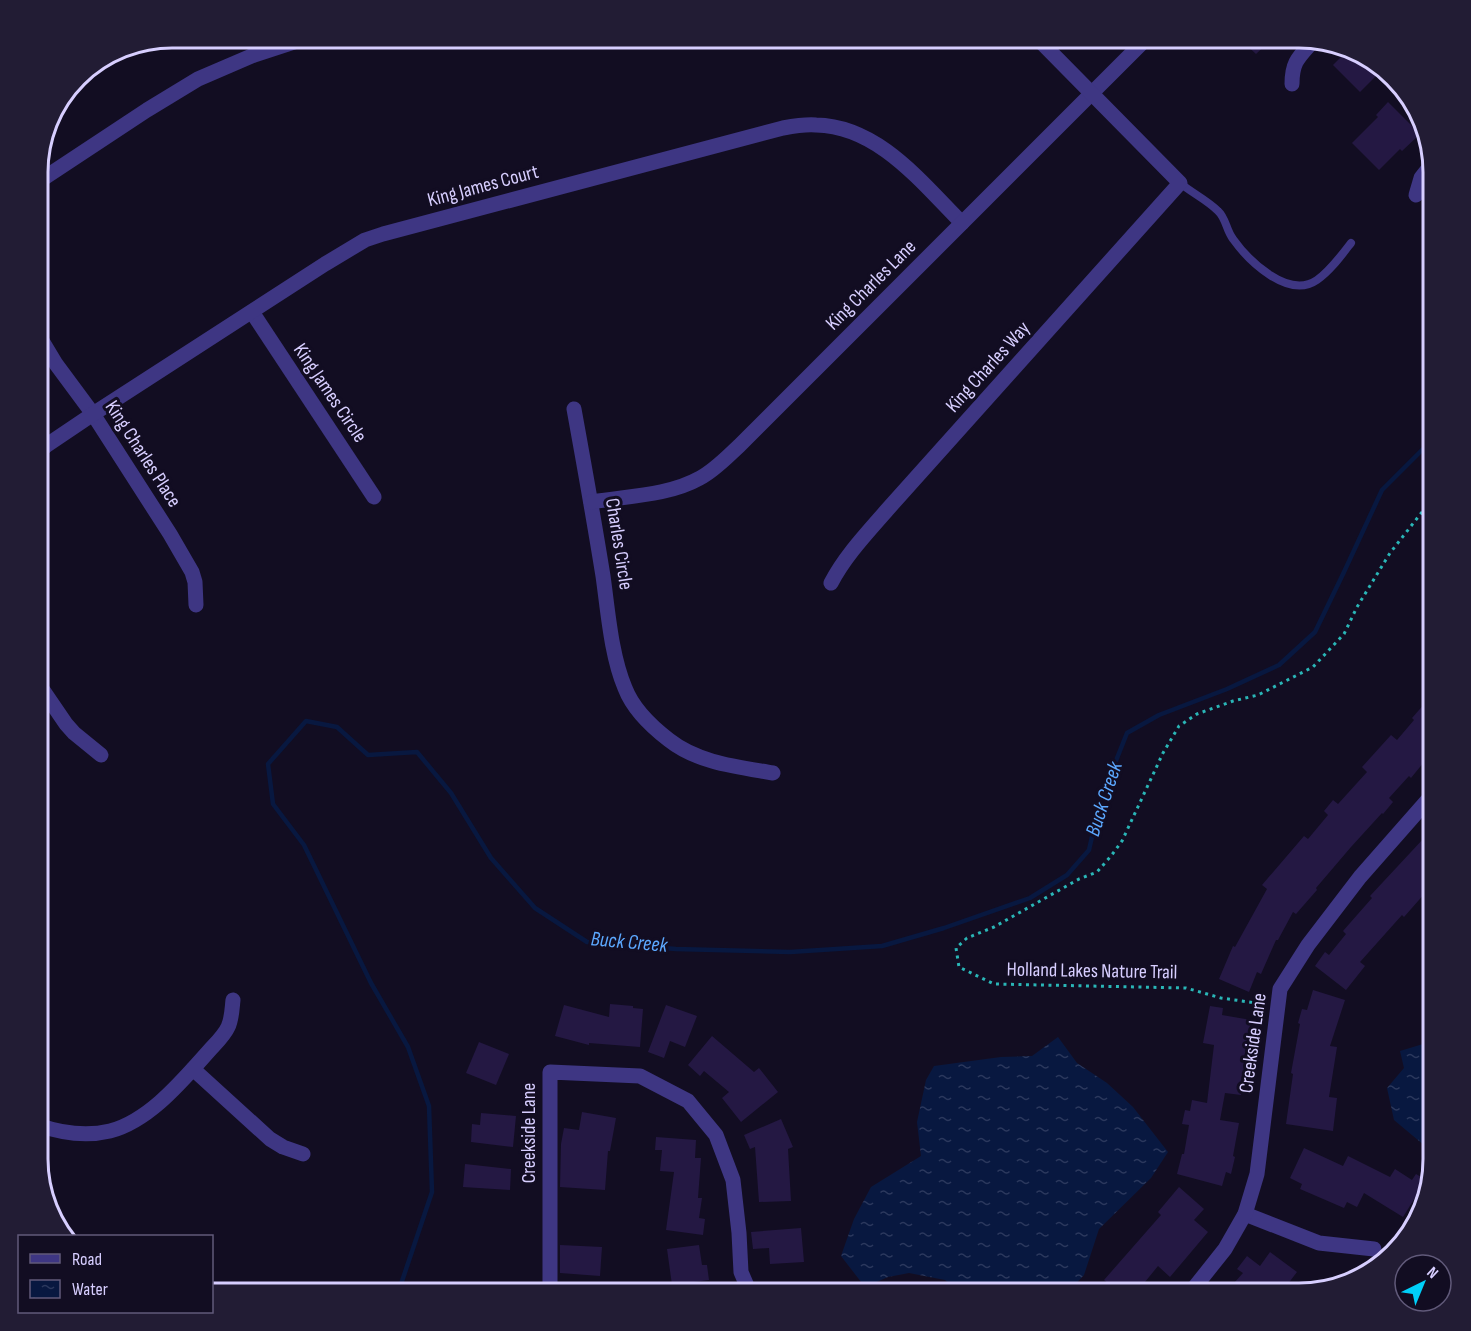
<svg xmlns="http://www.w3.org/2000/svg" width="1471" height="1331" font-family="'Sofia Sans Condensed',sans-serif">
	<style>
		.water { fill: url(#water-ripples) }
		.lines { fill: none; stroke-linecap: round; stroke-linejoin: round }
		.stream { stroke: #081840; stroke-width: 4.5 }
		.building { fill: #241843 }
		.path { stroke: #2ab6b7; stroke-width: 3; stroke-dasharray: 3 4.5; stroke-linecap: butt }
		.lane { stroke: #3e3683; stroke-width: 8 }
		.street { stroke: #3e3683; stroke-width: 15 }
		.labels { text-anchor: middle; dominant-baseline: central; stroke-width: 6; stroke-linejoin: round; paint-order: stroke }
		.street-label { font-size: 20px; fill: #d7ceff; stroke: #120d22 }
		.water-label { font-size: 21px; font-style: italic; fill: #5ca8ff; stroke: #120d22 }
		.rim { fill: none; stroke: #d7ceff; stroke-width: 3 }
	</style>
	<defs>
		<pattern id="water-ripples" width="26" height="14" patternUnits="userSpaceOnUse" patternTransform="scale(1.5)"><rect width="26" height="14" fill="#081840"/><path d="M2 4q2-2 4 0t4 0M15 11q2-2 4 0t4 0" fill="none" stroke="#2b385d"/></pattern>
	</defs>
	<rect width="100%" height="100%" fill="#120d22"/>
	<g class="water">
		<polygon points="1058,1037 1077,1063 1107,1083 1133,1107 1168,1152 1151,1178 1099,1229 1084,1275 1067,1293 961,1293 945,1280 909,1273 888,1277 865,1287 841,1256 854,1219 871,1187 921,1156 917,1122 926,1080 934,1066 1001,1057 1032,1056"/>
		<polygon points="1433,1041 1433,1151 1431,1151 1394,1120 1387,1088 1404,1068 1400,1051"/>
	</g>
	<g class="lines">
		<polyline class="stream" points="398,1293 432,1192 429,1106 408,1047 371,983 304,845 273,804 268,764 306,721 337,727 368,755 417,752 451,793 491,858 535,908 587,942 676,949 790,952 882,946 944,928 1030,898 1067,875 1089,850 1100,801 1127,733 1159,715 1227,689 1279,665 1315,632 1344,572 1382,490 1433,439"/>
	</g>
	<g class="building">
		<polygon points="1239,38 1273,38 1256,54"/>
		<polygon points="1350,48 1377,75 1360,92 1333,65"/>
		<polygon points="1388,102 1420,134 1402,151 1400,149 1379,170 1352,143 1378,117 1376,115"/>
		<polygon points="1433,694 1433,751 1411,778 1409,776 1389,798 1393,802 1383,814 1382,813 1351,847 1316,888 1317,890 1296,914 1293,912 1278,940 1276,940 1261,974 1257,972 1249,992 1219,979 1233,946 1235,947 1267,889 1262,885 1304,836 1308,839 1328,815 1324,811 1333,800 1338,804 1367,772 1362,767 1391,735 1397,740 1414,720 1412,718"/>
		<polygon points="1424,838 1433,846 1433,884 1404,917 1402,915 1360,962 1365,966 1346,990 1315,966 1325,952 1329,955 1346,934 1343,931 1372,898 1370,896"/>
		<polygon points="1313,990 1345,1000 1330,1046 1337,1047 1329,1097 1337,1098 1333,1131 1286,1124 1293,1074 1291,1073 1300,1024 1298,1023 1302,1009 1307,1010"/>
		<polygon points="610,1004 633,1006 633,1008 643,1009 640,1047 589,1043 589,1045 555,1036 564,1005 609,1017"/>
		<polygon points="666,1005 697,1016 685,1047 670,1041 664,1058 648,1052"/>
		<polygon points="1210,1006 1223,1008 1222,1015 1251,1020 1244,1060 1245,1061 1241,1095 1225,1093 1220,1120 1239,1123 1233,1156 1235,1157 1231,1174 1226,1172 1222,1186 1177,1174 1182,1154 1184,1154 1189,1125 1182,1124 1185,1110 1190,1111 1192,1100 1207,1103 1214,1045 1203,1043"/>
		<polygon points="712,1036 754,1072 759,1068 778,1092 741,1122 722,1098 729,1092 704,1071 700,1076 688,1065"/>
		<polygon points="479,1042 509,1054 496,1085 466,1073"/>
		<polygon points="582,1112 616,1118 610,1151 608,1151 605,1190 560,1187 561,1144 564,1128 579,1130"/>
		<polygon points="481,1113 516,1116 513,1147 471,1142 472,1124 480,1125"/>
		<polygon points="781,1119 793,1147 788,1149 791,1201 759,1202 755,1147 750,1149 744,1135"/>
		<polygon points="656,1137 696,1140 695,1158 701,1158 698,1198 702,1198 699,1218 705,1219 703,1235 666,1230 674,1172 660,1171 662,1150 655,1150"/>
		<polygon points="1304,1148 1343,1166 1348,1156 1390,1177 1395,1169 1412,1180 1416,1174 1426,1180 1403,1217 1364,1193 1357,1207 1347,1202 1344,1208 1300,1189 1302,1184 1290,1178"/>
		<polygon points="465,1164 511,1169 510,1190 463,1187"/>
		<polygon points="1179,1187 1204,1209 1194,1220 1208,1232 1170,1277 1158,1266 1136,1293 1120,1293 1104,1280 1161,1215 1158,1212"/>
		<polygon points="801,1228 804,1262 770,1264 769,1248 753,1249 751,1232"/>
		<polygon points="560,1245 602,1247 600,1276 560,1273"/>
		<polygon points="699,1245 702,1265 707,1265 709,1280 672,1285 667,1249"/>
		<polygon points="1270,1252 1297,1272 1281,1293 1225,1293 1243,1273 1237,1269 1247,1256 1260,1266"/>
	</g>
	<g class="lines">
		<polyline class="path" points="1266,998 1256,1003 1221,998 1186,988 994,984 959,967 956,948 967,938 994,927 1079,879 1097,872 1111,856 1122,841 1163,753 1179,726 1197,714 1233,701 1258,695 1313,667 1344,634 1357,607 1390,553 1433,498"/>
		<path class="lane" d="M 1180,183 C 1192,193 1207,200 1218,211 C 1226,218 1226,230 1233,239 C 1248,260 1288,300 1317,280 C 1330,271 1341,256 1351,243"/>
		<g class="street">
			<path d="M 1292,84 C 1292,61 1299,57 1314,40"/>
			<polyline points="38,182 147,110 198,79 254,55 306,38"/>
			<polyline points="1416,195 1421,178 1432,164"/>
			<polyline points="252,312 374,497"/>
			<polyline points="38,334 56,364 93,414 170,534 192,572 195,582 196,605"/>
			<path d="M 574,409 C 584,464 594,520 603,576 C 608,611 611,655 625,688 C 633,709 652,727 669,740 C 698,763 738,767 773,773"/>
			<path d="M 38,453 L 47,445 L 93,414 L 325,264 L 365,240 L 383,234 L 783,128 C 794,126 805,124 816,125 C 878,126 921,182 962,223"/>
			<path d="M 591,502 C 626,496 668,496 700,478 C 715,470 727,457 739,446 L 1147,38"/>
			<path d="M 831,583 C 845,556 867,533 887,510 L 1180,183 L 1037,38"/>
			<polyline points="38,683 66,724 74,733 101,755"/>
			<polyline points="193,1069 270,1139 283,1147 303,1154"/>
			<path d="M 38,1125 C 61,1133 85,1137 110,1131 C 149,1121 182,1081 208,1052 C 215,1044 224,1036 228,1027 C 232,1019 232,1008 233,1000"/>
			<polyline points="1245,1214 1319,1243 1374,1249"/>
			<polyline points="550,1293 550,1072 640,1076 688,1101 716,1135 733,1180 739,1233 741,1272 750,1293"/>
			<polyline points="1190,1293 1225,1249 1245,1214 1257,1174 1280,989 1308,945 1360,877 1433,794"/>
		</g>
	</g>
	<g class="labels">
		<g class="street-label">
			<text transform="translate(483 186) rotate(-15)">King James Court</text>
			<text transform="translate(871 285) rotate(-45)">King Charles Lane</text>
			<text transform="translate(988 367) rotate(-48)">King Charles Way</text>
			<text transform="translate(330 393) rotate(56)">King James Circle</text>
			<text transform="translate(143 454) rotate(57)">King Charles Place</text>
			<text transform="translate(619 544) rotate(81)">Charles Circle</text>
			<text transform="translate(1092 971) rotate(1)">Holland Lakes Nature Trail</text>
			<text transform="translate(1253 1043) rotate(-82)">Creekside Lane</text>
			<text transform="translate(529 1133) rotate(-90)">Creekside Lane</text>
		</g>
		<g class="water-label">
			<text transform="translate(1104 799) rotate(-72)">Buck Creek</text>
			<text transform="translate(629 942) rotate(5)">Buck Creek</text>
		</g>
	</g>
	<path d="M0 0H1471V1331H0ZM172 48H1299A124 124 0 0 1 1423 172V1159A124 124 0 0 1 1299 1283H172A124 124 0 0 1 48 1159V172A124 124 0 0 1 172 48Z" fill="#221c34" fill-rule="evenodd"/>
	<path class="rim" d="M172 48H1299A124 124 0 0 1 1423 172V1159A124 124 0 0 1 1299 1283H172A124 124 0 0 1 48 1159V172A124 124 0 0 1 172 48Z"/>
	<rect x="18" y="1235" width="195" height="78" fill="#120d22" stroke="#615a7a" stroke-width="1.5"/>
	<rect x="30" y="1254" width="30" height="9" fill="#3e3683" stroke="#615a7a" stroke-width="1.5"/>
	<text x="72" y="1265" font-size="18" fill="#d7ceff">Road</text>
	<rect x="30" y="1280" width="30" height="18" fill="url(#water-ripples)" stroke="#615a7a" stroke-width="1.5"/>
	<text x="72" y="1295" font-size="18" fill="#d7ceff">Water</text>
	<g transform="translate(1423 1283) rotate(43)"><circle r="28" fill="#120d22" stroke="#615a7a" stroke-width="1.5"/>
	<path d="M0-4.5L10 22L0 15L-10 22Z" fill="#00cff9"/>
	<text y="-9" font-size="16" font-weight="bold" text-anchor="middle" fill="#d7ceff">N</text>
	</g>
</svg>
